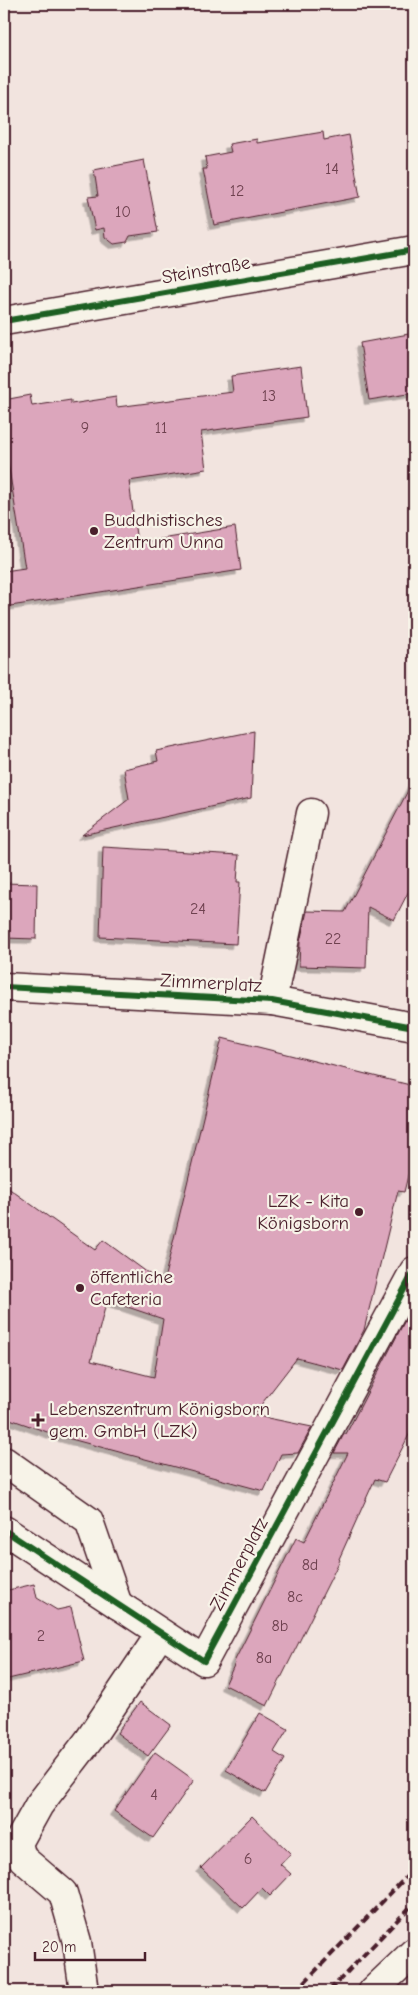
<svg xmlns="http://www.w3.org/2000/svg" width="418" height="1995" font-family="'Comic Neue',sans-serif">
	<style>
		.building { fill: #dca6bc; stroke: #4a1f2b; fill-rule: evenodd; filter: url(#shadow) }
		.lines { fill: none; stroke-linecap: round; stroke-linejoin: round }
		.minor-casing { stroke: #4a1f2b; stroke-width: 31 }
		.minor { stroke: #f7f3e8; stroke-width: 28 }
		.rail { stroke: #4a1f2b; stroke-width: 4; stroke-dasharray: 8 4; stroke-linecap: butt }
		.cycleway-casing { stroke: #f7f3e8; stroke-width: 9 }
		.cycleway { stroke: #1b5e20; stroke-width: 6 }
		.poi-dot { fill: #4a1f2b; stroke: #f7f3e8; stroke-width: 2 }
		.labels { text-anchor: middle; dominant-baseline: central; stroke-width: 4.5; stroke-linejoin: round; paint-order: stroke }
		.number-label { font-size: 16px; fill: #6e414f }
		.street-label { font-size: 19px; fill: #4a1f2b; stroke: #f7f3e8 }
		.poi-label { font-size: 19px; fill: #4a1f2b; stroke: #f7f3e8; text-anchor: start }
	</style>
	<defs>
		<filter id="shadow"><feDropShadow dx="-4.5" dy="4.5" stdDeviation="0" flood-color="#0004"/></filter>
	</defs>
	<rect width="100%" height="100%" fill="#f2e4df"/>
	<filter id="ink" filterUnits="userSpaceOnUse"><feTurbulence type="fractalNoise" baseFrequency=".02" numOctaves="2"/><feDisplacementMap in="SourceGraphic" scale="10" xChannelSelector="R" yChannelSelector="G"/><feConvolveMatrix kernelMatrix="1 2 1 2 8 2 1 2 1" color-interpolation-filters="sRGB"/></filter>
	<g filter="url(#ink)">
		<g class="building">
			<polygon points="323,132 324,140 349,135 360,197 214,225 203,169 207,169 205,157 231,152 229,144 257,139 257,143"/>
			<polygon points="144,160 158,232 130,236 127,242 114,244 105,237 104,228 95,230 88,197 98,196 94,170"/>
			<polygon points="414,333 414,393 369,400 360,343"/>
			<polygon points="301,366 307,417 201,432 206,469 129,481 137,543 235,527 241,570 4,607 4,571 25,568 4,438 4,400 30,395 32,406 71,400 71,404 116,397 117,407 233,392 231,376"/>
			<polygon points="254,731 251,798 82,835 129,799 124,769 158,761 156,751"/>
			<polygon points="414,779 414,881 394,920 368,907 366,968 299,966 300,942 307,911 345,912"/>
			<polygon points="103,847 239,855 237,882 240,882 236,944 100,937"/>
			<polygon points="4,883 37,884 36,939 4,938"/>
			<path d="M 222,1038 L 414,1086 L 414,1151 L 404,1192 L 398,1191 L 364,1330 L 343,1370 L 297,1358 L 253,1415 L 312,1427 L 298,1453 L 281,1454 L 264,1491 L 56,1435 L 4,1417 L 4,1185 L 95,1250 L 103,1240 L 163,1284 ZM 107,1300 L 163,1319 L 154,1377 L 91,1361 Z"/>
			<polygon points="414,1303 414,1425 385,1482 375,1479 339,1559 340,1560 267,1706 225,1685 235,1663 234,1662 296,1538 304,1542 348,1453 334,1453 344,1434 346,1434"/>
			<polygon points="34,1584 37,1598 57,1610 71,1607 84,1661 4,1680 4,1591"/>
			<polygon points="140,1702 171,1725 148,1756 117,1733"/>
			<polygon points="260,1713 288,1729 274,1752 285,1759 265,1793 226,1770"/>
			<polygon points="155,1752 194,1780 153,1838 114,1811"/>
			<polygon points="252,1816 291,1854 280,1864 291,1874 270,1896 262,1888 243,1908 201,1868"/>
		</g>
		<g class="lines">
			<g class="minor-casing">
				<g id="minor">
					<polyline points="4,321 414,250"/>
					<polyline points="4,987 272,1001 414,1027"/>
					<polyline points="272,1001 311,813"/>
					<polyline points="4,1461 89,1521 118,1605"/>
					<polyline points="4,1530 204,1661 414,1271"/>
					<polyline points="84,1991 77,1942 63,1893 22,1858 18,1843 39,1805 89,1740 161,1633"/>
					<polyline points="373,1991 414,1952"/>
				</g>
			</g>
			<use href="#minor" class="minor"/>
			<g class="rail">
				<polyline points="296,1991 414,1869"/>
				<polyline points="329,1991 414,1903"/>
			</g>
			<g class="cycleway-casing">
				<g id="cycleway">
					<polyline points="4,321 414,250"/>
					<polyline points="4,987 272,1001 414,1027"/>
					<polyline points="4,1530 204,1661 414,1271"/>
				</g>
			</g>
			<use href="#cycleway" class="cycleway"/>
		</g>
	</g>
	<g class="poi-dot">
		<circle cx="94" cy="531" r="5"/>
		<circle cx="359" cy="1212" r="5"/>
		<circle cx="80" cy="1288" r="5"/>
		<path d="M35.5 1412.5h5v5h5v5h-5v5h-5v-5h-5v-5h5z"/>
	</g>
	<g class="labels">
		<g class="number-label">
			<text x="332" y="169">14</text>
			<text x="237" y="191">12</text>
			<text x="123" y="212">10</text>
			<text x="269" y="396">13</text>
			<text x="85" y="428">9</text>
			<text x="161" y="428">11</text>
			<text x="198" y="909">24</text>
			<text x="333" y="939">22</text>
			<text x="310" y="1565">8d</text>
			<text x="295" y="1597">8c</text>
			<text x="280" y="1626">8b</text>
			<text x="41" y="1636">2</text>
			<text x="264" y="1658">8a</text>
			<text x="154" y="1795">4</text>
			<text x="248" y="1859">6</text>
		</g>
		<g class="street-label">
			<text transform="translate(206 270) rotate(-10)">Steinstraße</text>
			<text transform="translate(211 983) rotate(3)">Zimmerplatz</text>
			<text transform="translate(239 1564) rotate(-62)">Zimmerplatz</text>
		</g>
		<g class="poi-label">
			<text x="104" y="520">Buddhistisches<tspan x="104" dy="22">Zentrum Unna</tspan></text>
			<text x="349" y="1201" text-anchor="end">LZK - Kita<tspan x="349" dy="22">Königsborn</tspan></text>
			<text x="90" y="1277">öffentliche<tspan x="90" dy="22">Cafeteria</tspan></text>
			<text x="49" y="1409">Lebenszentrum Königsborn<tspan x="49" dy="22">gem. GmbH (LZK)</tspan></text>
		</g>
	</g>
	<rect width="418" height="1995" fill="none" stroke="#f7f3e8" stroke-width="20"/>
	<rect x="10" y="10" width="398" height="1975" fill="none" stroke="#4a1f2b" stroke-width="2" filter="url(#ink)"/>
	<path d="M35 1952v8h110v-8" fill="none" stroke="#4a1f2b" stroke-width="2.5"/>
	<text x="42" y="1952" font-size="15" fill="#4a1f2b" stroke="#f7f3e8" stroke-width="4" paint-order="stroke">20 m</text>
</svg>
